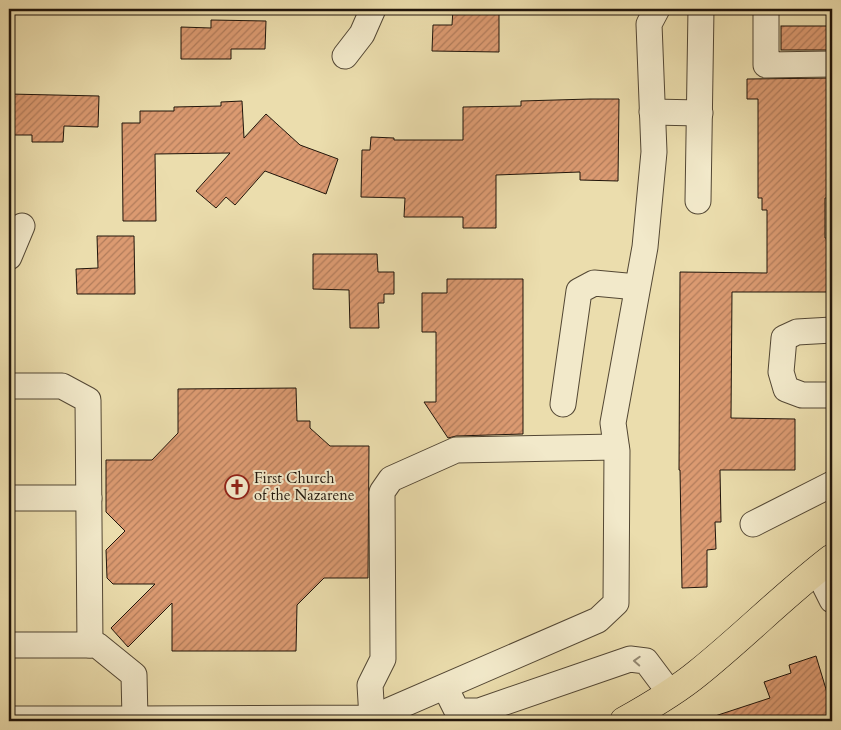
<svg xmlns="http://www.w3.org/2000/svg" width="841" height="730" font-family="Cardo,serif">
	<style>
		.building { fill: url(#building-hatch); stroke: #20150b }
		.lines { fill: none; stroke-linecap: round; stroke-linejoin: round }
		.minor-casing { stroke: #534734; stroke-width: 27 }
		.major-casing { stroke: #20150b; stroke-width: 29 }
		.minor { stroke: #f2e9ca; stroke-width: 25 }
		.major { stroke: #ebddad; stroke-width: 28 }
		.oneway { stroke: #948a74 }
		.labels { text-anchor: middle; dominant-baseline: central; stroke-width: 4; stroke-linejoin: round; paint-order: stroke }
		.poi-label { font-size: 15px; fill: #20150b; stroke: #f2e9ca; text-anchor: start }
	</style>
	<defs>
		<pattern id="building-hatch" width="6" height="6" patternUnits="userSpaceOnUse" patternTransform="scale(1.25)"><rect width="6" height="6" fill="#db9a71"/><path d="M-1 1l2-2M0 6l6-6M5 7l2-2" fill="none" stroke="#b17c5b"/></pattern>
	</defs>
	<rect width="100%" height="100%" fill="#ebddad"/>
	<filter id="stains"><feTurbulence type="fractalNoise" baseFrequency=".004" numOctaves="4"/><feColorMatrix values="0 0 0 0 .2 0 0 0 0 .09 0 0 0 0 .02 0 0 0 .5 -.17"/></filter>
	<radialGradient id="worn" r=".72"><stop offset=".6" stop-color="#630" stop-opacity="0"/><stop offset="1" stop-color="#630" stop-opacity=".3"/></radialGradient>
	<g class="building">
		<polygon points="453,9 499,9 499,52 432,51 433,25 452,25"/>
		<polygon points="211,20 266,21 265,49 231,49 231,59 181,59 181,27 211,28"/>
		<rect x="781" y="26" width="51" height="24"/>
		<polygon points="832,78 832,99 828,99 827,198 825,198 825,238 832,239 832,292 732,292 731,418 795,419 795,470 720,470 721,522 715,522 716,549 707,550 707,587 682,588 680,470 679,470 680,272 767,273 767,210 762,210 762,198 758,198 758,99 747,99 747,79"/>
		<polygon points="9,94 99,96 98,127 64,126 63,142 32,142 32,135 9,135"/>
		<polygon points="590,99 619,99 618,181 580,180 580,172 496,175 496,228 463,228 463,217 404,217 405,198 361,197 362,150 370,150 371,137 394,138 394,140 463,140 463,107 521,106 521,101"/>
		<polygon points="242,101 244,138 266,114 300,145 338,159 326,194 265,171 235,205 226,197 216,208 196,191 230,153 155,154 156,221 123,221 122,123 140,123 140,111 174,111 174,107 221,106 221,102"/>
		<polygon points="97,236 134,236 135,294 77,294 76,269 98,268"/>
		<polygon points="313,254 377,254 378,272 394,272 394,294 384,294 384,303 378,303 379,328 350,328 349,290 313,289"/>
		<polygon points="447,279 523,279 523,434 456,436 448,438 424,402 436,402 436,332 422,332 422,293 447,293"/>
		<polygon points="296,388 297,421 310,421 310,428 330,446 369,446 368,578 324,578 297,605 296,651 172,651 172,603 128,647 111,628 155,584 113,584 107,578 106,550 125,531 106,512 106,460 152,460 178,433 178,389"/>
		<polygon points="816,656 832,709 832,721 713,721 712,717 770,698 764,682 791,673 789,665"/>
	</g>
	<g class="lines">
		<g class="minor-casing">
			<g id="minor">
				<polyline points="766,9 766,65 832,64"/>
				<polyline points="345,56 362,34 373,9"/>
				<polyline points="652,112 700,113"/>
				<polyline points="698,201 701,9"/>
				<polyline points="9,257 22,226"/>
				<polyline points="832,330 797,332 784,338 781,372 786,389 802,395 832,395"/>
				<polyline points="9,386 62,386 88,400 90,645"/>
				<polyline points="563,404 579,291 594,283 637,287"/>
				<polyline points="9,498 89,498"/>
				<polyline points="753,524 832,484"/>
				<polyline points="817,570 832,600"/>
				<polyline points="9,645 97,645 134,675 135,719 372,718 598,620 616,603 617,451 613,423 645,247 654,152 649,24 657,9"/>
				<polyline points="445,687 457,711 479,711 630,659 646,661 670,693"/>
				<polyline points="372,718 370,685 383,659 382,492 391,479 456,450 616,447"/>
				<polyline points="9,719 135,719"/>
			</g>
		</g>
		<g class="major-casing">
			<path id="major" d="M 624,721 C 649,707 675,692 698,673 C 744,636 785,594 832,558"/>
		</g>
		<use href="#minor" class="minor"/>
		<use href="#major" class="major"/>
	</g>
	<defs><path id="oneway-chevron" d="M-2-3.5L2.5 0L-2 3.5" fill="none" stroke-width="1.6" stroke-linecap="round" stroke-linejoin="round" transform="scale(1.25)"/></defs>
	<use class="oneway" href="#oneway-chevron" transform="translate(637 661) rotate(-177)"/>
	<defs>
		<g id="church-ring" transform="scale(1.25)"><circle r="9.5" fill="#f2e9ca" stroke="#8f2418" stroke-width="1.5"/><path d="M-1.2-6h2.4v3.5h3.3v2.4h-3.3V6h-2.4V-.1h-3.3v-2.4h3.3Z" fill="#8f2418"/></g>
	</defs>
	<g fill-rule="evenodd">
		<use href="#church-ring" x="237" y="487"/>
	</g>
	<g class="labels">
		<g class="poi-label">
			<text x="254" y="478">First Church<tspan x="254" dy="17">of the Nazarene</tspan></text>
		</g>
	</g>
	<rect width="841" height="730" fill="none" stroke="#ebddad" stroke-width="30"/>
	<rect x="10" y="10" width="821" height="710" fill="none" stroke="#20150b" stroke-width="2.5"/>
	<rect x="15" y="15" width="811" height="700" fill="none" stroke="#20150b"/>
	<rect width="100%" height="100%" filter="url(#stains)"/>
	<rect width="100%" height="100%" fill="url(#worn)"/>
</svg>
